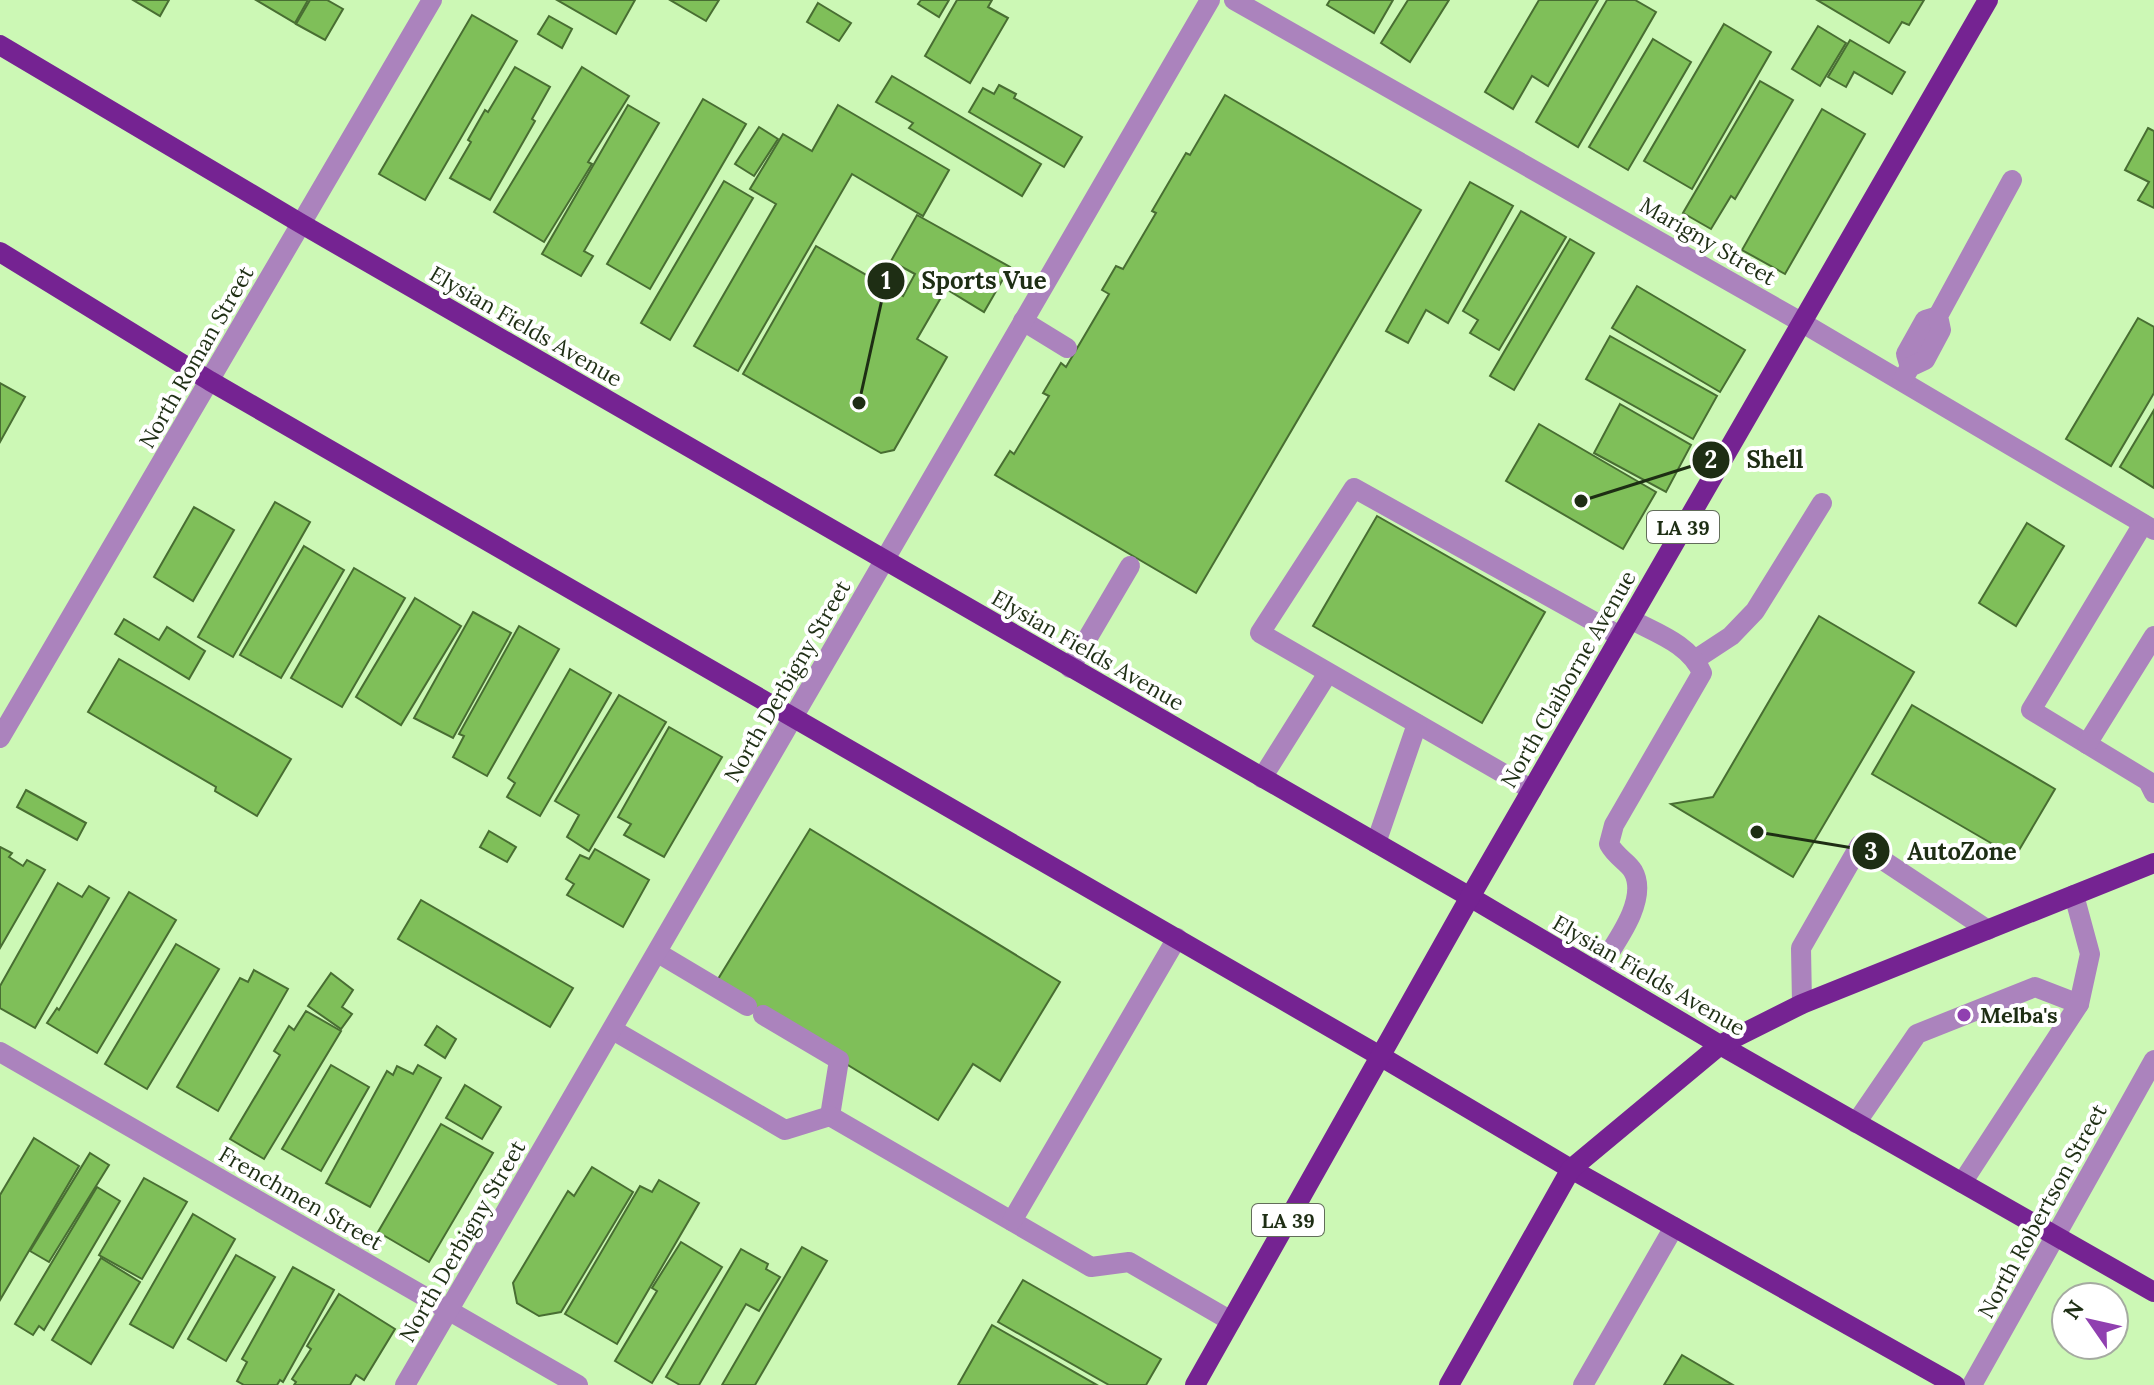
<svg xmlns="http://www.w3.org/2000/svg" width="2154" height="1385" font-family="Lora,serif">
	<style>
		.building { fill: #7fbf59; stroke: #486e32; stroke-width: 2 }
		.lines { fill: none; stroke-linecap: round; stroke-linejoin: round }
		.minor { stroke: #ab83bd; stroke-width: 20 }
		.major { stroke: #752392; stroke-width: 20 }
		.poi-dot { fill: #9040b0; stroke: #fff; stroke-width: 3 }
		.labels { text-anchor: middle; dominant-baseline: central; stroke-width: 8; stroke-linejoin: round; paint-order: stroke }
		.shield { fill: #fff; stroke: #626d5a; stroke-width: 2 }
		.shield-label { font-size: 20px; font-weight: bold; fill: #1e2e14 }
		.street-label { font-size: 22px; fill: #1e2e14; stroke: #fff }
		.poi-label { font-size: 22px; font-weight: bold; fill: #1e2e14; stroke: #fff; text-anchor: start }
		.leader { fill: none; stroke: #1e2e14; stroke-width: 3 }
		.callout-dot { fill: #1e2e14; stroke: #fff; stroke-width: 3 }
		.mark-label { font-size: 24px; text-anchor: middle; font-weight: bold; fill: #fff }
		.callout-label { font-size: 24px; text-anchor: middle; font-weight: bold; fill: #1e2e14; stroke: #fff; stroke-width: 8; stroke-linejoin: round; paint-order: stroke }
	</style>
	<rect width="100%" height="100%" fill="#ccf8b5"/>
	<g class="building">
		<polygon points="133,0 169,0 160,16"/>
		<polygon points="256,0 308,0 295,23"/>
		<polygon points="310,0 327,0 343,9 325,40 296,24"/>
		<polygon points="557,0 635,0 616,34"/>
		<polygon points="670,0 719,0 706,21"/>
		<polygon points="921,0 949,0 939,17 918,4"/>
		<polygon points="957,0 992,0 988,7 1008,18 970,83 925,56"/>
		<polygon points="1330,0 1393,0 1374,33 1327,5"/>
		<polygon points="1408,0 1449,0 1410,62 1381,43"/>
		<polygon points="1539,0 1598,0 1548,86 1532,76 1513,109 1485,92"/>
		<polygon points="1607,0 1635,0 1656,12 1578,147 1536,122"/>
		<polygon points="1817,0 1924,0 1909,25 1902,22 1889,43"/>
		<polygon points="818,3 851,23 839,41 807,22"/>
		<polygon points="472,15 517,41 425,200 379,174"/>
		<polygon points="549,16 572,29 562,48 538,34"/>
		<polygon points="1724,24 1771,52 1692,189 1644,161"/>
		<polygon points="1818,26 1846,43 1820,86 1792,69"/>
		<polygon points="1653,39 1691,62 1628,170 1589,147"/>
		<polygon points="1850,40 1905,72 1892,94 1854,72 1846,87 1828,77"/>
		<polygon points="515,67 550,87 532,119 535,121 490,200 450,178 471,142 468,140 485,110 488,112"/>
		<polygon points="582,67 629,96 588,162 592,164 544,242 494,212"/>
		<polygon points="892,76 1041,164 1022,196 909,128 913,123 876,102"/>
		<polygon points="1760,81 1793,100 1735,199 1731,196 1711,229 1683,213"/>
		<polygon points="999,85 1016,94 1014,98 1082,137 1064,167 969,112 983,88 994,94"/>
		<polygon points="1225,95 1421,210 1196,593 995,475 1010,451 1014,454 1049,396 1043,393 1061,363 1066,367 1109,294 1102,290 1116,266 1123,269 1156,213 1152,211 1186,153 1190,155"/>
		<polygon points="703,99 746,124 650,289 607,264"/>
		<polygon points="628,105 659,123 584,251 593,256 581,276 542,254"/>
		<polygon points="838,105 949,170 923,216 852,174 738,371 694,346 776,204 750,189 783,134 812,151"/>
		<polygon points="1822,109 1865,134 1785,274 1742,250"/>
		<polygon points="759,127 778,139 754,176 735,164"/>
		<polygon points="2148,128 2154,131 2154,208 2138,200 2149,182 2125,170"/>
		<polygon points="724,181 753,198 670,340 641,323"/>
		<polygon points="1470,182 1513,206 1448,323 1426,310 1408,343 1386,331"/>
		<polygon points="1521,211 1566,237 1499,350 1470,333 1478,320 1463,311"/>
		<polygon points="917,215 1010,267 984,312 946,289 917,339 947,357 894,450 881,453 743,374 816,246 903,296 915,274 891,261"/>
		<polygon points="1570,239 1594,253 1514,390 1490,376"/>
		<polygon points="1637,286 1745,350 1720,392 1612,328"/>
		<polygon points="2138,318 2154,327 2154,393 2111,466 2066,439"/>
		<polygon points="1610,336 1717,396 1693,439 1586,379"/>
		<polygon points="0,383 25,397 0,442"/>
		<polygon points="1620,404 1691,445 1666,492 1594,453"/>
		<polygon points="2154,410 2154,488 2120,467"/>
		<polygon points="1539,424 1656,492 1623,549 1506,481"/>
		<polygon points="275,502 310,522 233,657 198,637"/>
		<polygon points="194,507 234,530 193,601 154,577"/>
		<polygon points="1377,516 1545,612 1482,723 1313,626"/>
		<polygon points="2027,523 2064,546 2016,626 1979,603"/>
		<polygon points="304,546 344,570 281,678 240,655"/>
		<polygon points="354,568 405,598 342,707 291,678"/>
		<polygon points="415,598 461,626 401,725 356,697"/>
		<polygon points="473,612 511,633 453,738 414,718"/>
		<polygon points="1819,616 1914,672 1793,877 1671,804 1713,797"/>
		<polygon points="124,619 159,640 167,627 205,651 189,679 115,634"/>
		<polygon points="519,626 559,649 487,776 453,757 464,736 459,734"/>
		<polygon points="119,659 291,759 257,816 215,791 216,787 88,712"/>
		<polygon points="570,669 611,693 540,816 507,797 515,783 508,778"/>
		<polygon points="619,695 666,722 589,851 567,837 579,815 555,801"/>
		<polygon points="1912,705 2055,789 2015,857 1872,774"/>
		<polygon points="669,727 722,757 664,857 624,835 631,824 618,817"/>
		<polygon points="26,790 86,823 77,840 17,807"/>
		<polygon points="810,829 1060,982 1000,1081 973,1064 938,1120 715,984"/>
		<polygon points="489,831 516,847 507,862 480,847"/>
		<polygon points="0,847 12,853 9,857 23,866 27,860 45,870 0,948"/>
		<polygon points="595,849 649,880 623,927 567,895 574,884 566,879 580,855 589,859"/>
		<polygon points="58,883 82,897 89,886 109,898 35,1028 0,1008 0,986"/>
		<polygon points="129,892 176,920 97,1053 47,1023 57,1008 59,1010"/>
		<polygon points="421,900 573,988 550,1027 398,939"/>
		<polygon points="176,944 219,969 147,1089 105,1064"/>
		<polygon points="254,970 288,989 218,1111 177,1087 240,978 248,982"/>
		<polygon points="331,973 353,990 342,1007 352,1014 341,1029 308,1006"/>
		<polygon points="306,1011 341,1031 264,1159 230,1139 280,1055 274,1051 289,1026 294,1030"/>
		<polygon points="437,1026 456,1039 445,1058 425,1045"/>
		<polygon points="331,1065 369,1087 321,1171 282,1149"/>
		<polygon points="418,1065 441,1078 370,1207 326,1183 387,1071 393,1075 397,1066 413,1074"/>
		<polygon points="465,1085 501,1107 482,1139 446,1118"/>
		<polygon points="441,1124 493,1153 429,1262 378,1232"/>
		<polygon points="34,1138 79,1166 0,1300 0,1195"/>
		<polygon points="90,1153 109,1165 49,1262 30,1251"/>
		<polygon points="592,1167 633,1192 561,1312 539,1316 517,1303 513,1283 568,1191 574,1196"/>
		<polygon points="144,1178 187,1202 142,1279 99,1255"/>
		<polygon points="659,1180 699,1203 617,1344 565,1314 640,1186 652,1192"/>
		<polygon points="97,1187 120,1201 44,1330 39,1326 33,1335 15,1324"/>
		<polygon points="193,1214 235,1239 173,1348 130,1324"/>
		<polygon points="681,1242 722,1267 652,1383 615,1361 657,1291 652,1288"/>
		<polygon points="802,1247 827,1261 755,1385 722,1385"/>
		<polygon points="741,1249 768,1264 766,1269 780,1277 759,1311 746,1304 699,1385 680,1385 666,1377"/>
		<polygon points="236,1255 275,1277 226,1361 188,1339"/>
		<polygon points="101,1258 140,1282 91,1364 52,1340"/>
		<polygon points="293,1267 334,1290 283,1382 280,1380 277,1385 244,1385 237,1381 247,1362 242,1359"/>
		<polygon points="1023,1280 1161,1359 1146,1385 1109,1385 998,1322"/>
		<polygon points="339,1294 395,1329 364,1380 356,1375 350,1385 294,1385 296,1382 292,1379 311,1349 307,1346"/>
		<polygon points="992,1325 1097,1385 958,1385"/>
		<polygon points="1682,1355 1733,1385 1664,1385"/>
	</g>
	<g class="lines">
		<g class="minor">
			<polyline points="1234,0 1801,322 2154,530"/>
			<polyline points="1023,321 1067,348"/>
			<polyline points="1910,367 1906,354 1925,320 1938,316"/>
			<polyline points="1902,381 1910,367 1925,360 1941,330 1938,316 2012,180"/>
			<polyline points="2143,524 2031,710 2148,781 2154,793"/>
			<polyline points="1696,659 1731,636 1755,611 1822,503"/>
			<polyline points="1070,668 1130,566"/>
			<polyline points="0,738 432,0"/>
			<polyline points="2087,744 2154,636"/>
			<polyline points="1262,778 1328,673"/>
			<polyline points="1532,790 1260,633 1354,488 1620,636"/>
			<polyline points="1376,843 1417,724"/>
			<polyline points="658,953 747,1006"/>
			<path d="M 1597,972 C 1612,947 1650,901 1633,871 C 1628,862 1616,857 1609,844 L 1614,825 L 1702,673 C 1690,644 1656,633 1630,619"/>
			<polyline points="1802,1004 1801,948 1860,845 1988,930"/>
			<polyline points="763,1015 839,1060 830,1116"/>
			<polyline points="613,1030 785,1130 830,1116 1091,1267 1129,1262 1231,1321"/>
			<polyline points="0,1052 578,1385"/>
			<polyline points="1856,1123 1917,1034 2035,987 2079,1004"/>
			<polyline points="1962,1183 2079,1004 2090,954 2074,895"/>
			<polyline points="1012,1221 1177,938"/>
			<polyline points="405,1385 1210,0"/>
			<polyline points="1583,1385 1674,1227"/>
			<polyline points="1972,1385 2154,1060"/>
		</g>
		<g class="major">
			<polyline points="0,45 300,223 1470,897 1720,1045 2154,1292"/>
			<polyline points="0,252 210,381 1380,1056 1571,1169 1955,1385"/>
			<polyline points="1195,1385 1470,897 1988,0"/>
			<polyline points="1449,1385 1571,1169 1720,1045 1802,1004 2154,863"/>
		</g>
	</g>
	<circle class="poi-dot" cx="1964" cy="1015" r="8"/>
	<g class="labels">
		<g class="shield">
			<rect x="1647" y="511" width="72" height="32" rx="6"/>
			<rect x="1252" y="1204" width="72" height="32" rx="6"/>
		</g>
		<g class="shield-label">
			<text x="1683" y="527">LA 39</text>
			<text x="1288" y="1220">LA 39</text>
		</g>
		<g class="street-label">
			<text transform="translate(1708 241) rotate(30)">Marigny Street</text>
			<text transform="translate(526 326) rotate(30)">Elysian Fields Avenue</text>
			<text transform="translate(196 357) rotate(-60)">North Roman Street</text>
			<text transform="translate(1088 650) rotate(30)">Elysian Fields Avenue</text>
			<text transform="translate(1568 679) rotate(-60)">North Claiborne Avenue</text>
			<text transform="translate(787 681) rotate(-60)">North Derbigny Street</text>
			<text transform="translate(1649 975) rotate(30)">Elysian Fields Avenue</text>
			<text transform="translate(301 1198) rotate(30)">Frenchmen Street</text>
			<text transform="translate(2042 1211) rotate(-61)">North Robertson Street</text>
			<text transform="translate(462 1241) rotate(-60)">North Derbigny Street</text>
		</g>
		<g class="poi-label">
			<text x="1980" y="1015">Melba's</text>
		</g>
	</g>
	<path class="leader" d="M859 403L886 281M1581 501L1711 460M1757 832L1871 851"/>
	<g class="callout-dot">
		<circle cx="859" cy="403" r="8"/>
		<circle cx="1581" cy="501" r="8"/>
		<circle cx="1757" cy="832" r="8"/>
		<circle cx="886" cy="281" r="20"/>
		<circle cx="1711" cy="460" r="20"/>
		<circle cx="1871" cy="851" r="20"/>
	</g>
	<g class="mark-label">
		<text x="886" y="289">1</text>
		<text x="1711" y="468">2</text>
		<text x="1871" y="860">3</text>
	</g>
	<g class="callout-label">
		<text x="984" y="289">Sports Vue</text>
		<text x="1775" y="468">Shell</text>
		<text x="1962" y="860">AutoZone</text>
	</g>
	<g transform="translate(2090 1321) rotate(304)"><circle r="38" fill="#ffffff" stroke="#a5aba1" stroke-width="2"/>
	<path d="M0-6L14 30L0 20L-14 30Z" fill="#9040b0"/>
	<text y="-12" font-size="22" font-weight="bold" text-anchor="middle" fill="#1e2e14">N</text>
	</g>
</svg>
